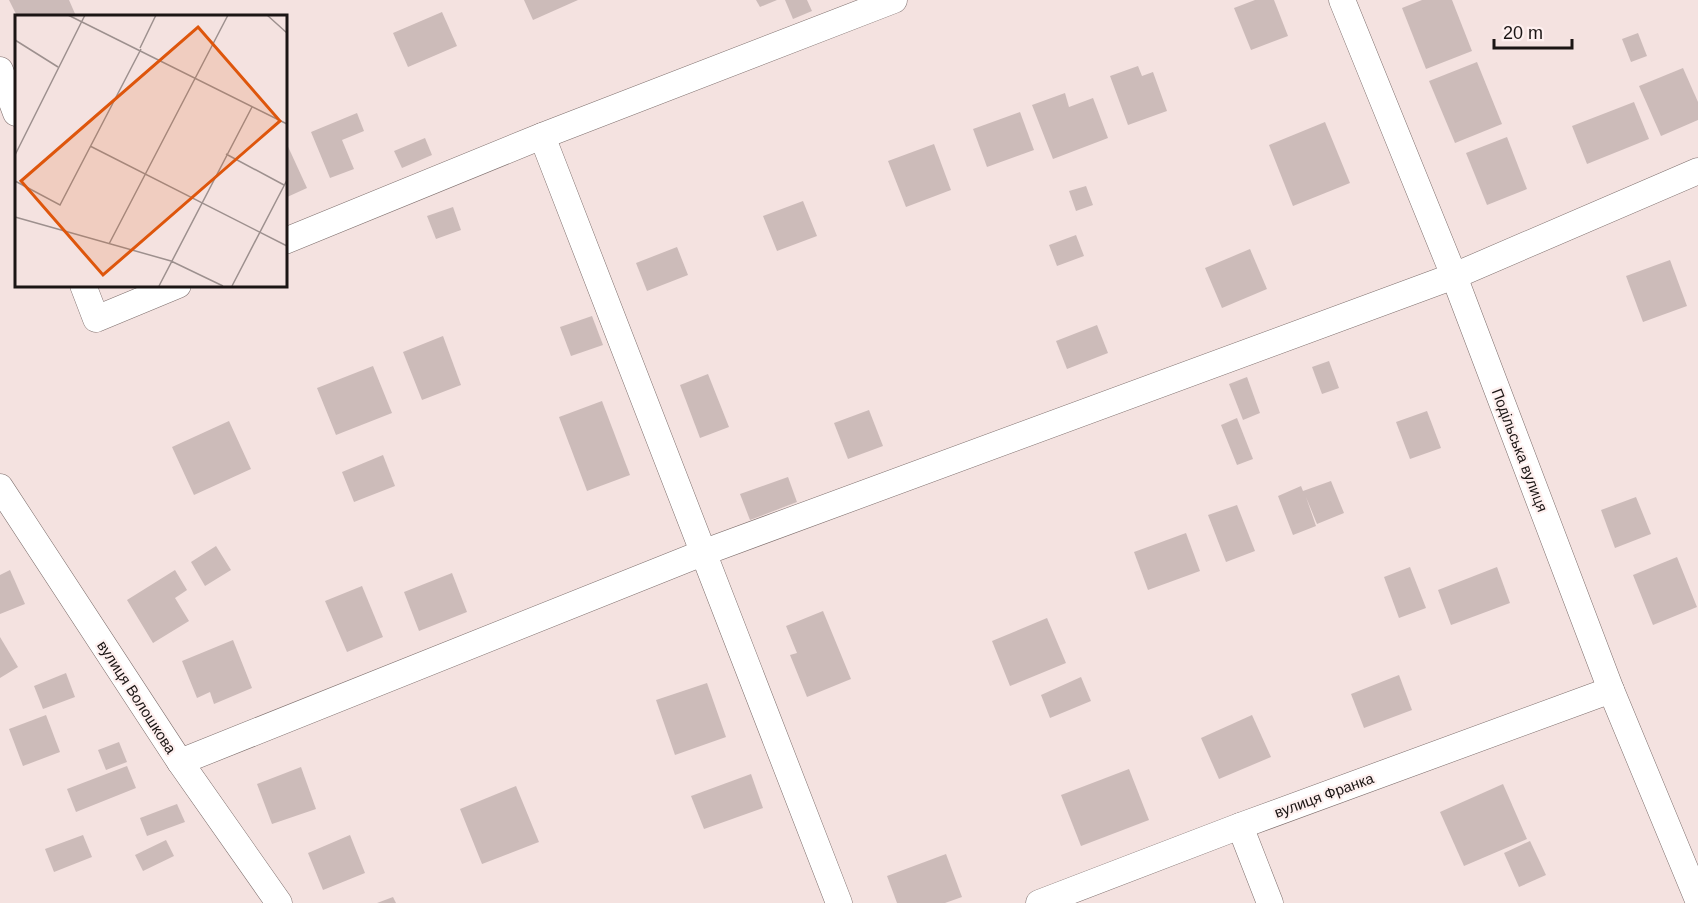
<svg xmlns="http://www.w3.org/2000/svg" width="1698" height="903" font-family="Helvetica,sans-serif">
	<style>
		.building { fill: #ccbbb9 }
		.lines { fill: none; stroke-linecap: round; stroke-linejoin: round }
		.minor-casing { stroke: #7d6e6c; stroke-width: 27 }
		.minor { stroke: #fff; stroke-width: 26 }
		.labels { text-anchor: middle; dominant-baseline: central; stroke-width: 4.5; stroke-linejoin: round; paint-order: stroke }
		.street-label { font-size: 15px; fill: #1b1514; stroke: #fef0ef }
		.inset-road { fill: none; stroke: #9d908e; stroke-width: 1.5 }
		.view { fill: #de560c; fill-opacity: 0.15; stroke: #de560c; stroke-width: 3 }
		.inset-edge { fill: none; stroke: #1b1514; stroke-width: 3 }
	</style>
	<rect width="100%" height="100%" fill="#f4e2e0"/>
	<g class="building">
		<polygon points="9,0 69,0 76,16 17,16"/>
		<polygon points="524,0 578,0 533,20"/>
		<polygon points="756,0 777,0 760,7"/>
		<polygon points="785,0 807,0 812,11 793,19"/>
		<polygon points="1255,0 1274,0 1288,36 1251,50 1234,8"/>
		<polygon points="1422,0 1452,0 1472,51 1426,69 1402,8"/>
		<polygon points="442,12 457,46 408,67 393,33"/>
		<polygon points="1638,33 1647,56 1631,62 1622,39"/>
		<polygon points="1477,62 1502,124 1455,143 1429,81"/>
		<polygon points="1138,66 1142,76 1153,72 1167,111 1128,125 1110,76"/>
		<polygon points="1683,68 1698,102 1698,120 1661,136 1639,86"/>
		<polygon points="1065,93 1069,107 1093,98 1108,138 1053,159 1032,105"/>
		<polygon points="1634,102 1649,139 1587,164 1572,126"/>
		<polygon points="1020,112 1034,150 987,167 973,129"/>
		<polygon points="357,113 364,131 342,140 354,169 330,178 311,132"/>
		<polygon points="1325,122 1350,183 1293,206 1269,145"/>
		<polygon points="1507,137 1527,189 1487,205 1466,153"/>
		<polygon points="425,138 432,155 402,168 394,151"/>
		<polygon points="285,140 307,188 285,198"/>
		<polygon points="934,144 951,190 906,207 888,161"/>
		<polygon points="1086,186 1093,205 1076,211 1069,191"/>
		<polygon points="803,201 817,236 777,251 763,216"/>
		<polygon points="453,207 461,230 436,239 427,216"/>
		<polygon points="1076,235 1084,256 1057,266 1049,245"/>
		<polygon points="677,247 688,275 647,291 636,263"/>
		<polygon points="1250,249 1267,289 1222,308 1205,268"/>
		<polygon points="1670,260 1687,306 1643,322 1626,276"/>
		<polygon points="592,316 603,345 571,356 560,327"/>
		<polygon points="1097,325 1108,353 1067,369 1056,341"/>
		<polygon points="443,336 461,385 422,400 403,352"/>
		<polygon points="1329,361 1339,388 1322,394 1312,367"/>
		<polygon points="373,366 392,413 336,435 317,388"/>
		<polygon points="708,374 729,427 700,438 680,385"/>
		<polygon points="1247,377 1260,413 1243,420 1229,384"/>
		<polygon points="602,401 630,475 587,491 559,417"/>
		<polygon points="869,410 883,446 848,459 834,423"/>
		<polygon points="1427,411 1441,448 1410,459 1396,422"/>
		<polygon points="1237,418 1253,459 1237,465 1221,425"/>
		<polygon points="229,421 251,469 194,495 172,447"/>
		<polygon points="383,455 395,486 354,502 342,472"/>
		<polygon points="788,477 797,502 750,520 740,494"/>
		<polygon points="1331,481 1344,513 1317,524 1306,497 1316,526 1293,535 1278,496 1301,486 1303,491"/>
		<polygon points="1636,497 1651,534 1615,548 1601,510"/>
		<polygon points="1237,505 1255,551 1226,562 1208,515"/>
		<polygon points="1186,533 1200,571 1148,590 1134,552"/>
		<polygon points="216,546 231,570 205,586 191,562"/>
		<polygon points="1677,557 1697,607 1653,625 1633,575"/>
		<polygon points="1410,567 1426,608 1399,618 1384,577"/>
		<polygon points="1497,567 1510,603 1451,625 1438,590"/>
		<polygon points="10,570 25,604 0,614 0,575"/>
		<polygon points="175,570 187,590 175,598 189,621 153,643 127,600"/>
		<polygon points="452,573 467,612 419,631 404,592"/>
		<polygon points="362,586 383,637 347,652 325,601"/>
		<polygon points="823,611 851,679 807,697 790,655 797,653 786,626"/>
		<polygon points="1047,618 1066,663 1010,686 992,641"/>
		<polygon points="0,637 18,667 0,678"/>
		<polygon points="233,640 252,688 214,704 210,692 197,698 182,661"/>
		<polygon points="66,673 75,697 43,709 34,686"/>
		<polygon points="1399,675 1412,710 1364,728 1351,694"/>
		<polygon points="1081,677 1091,701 1050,718 1041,695"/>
		<polygon points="707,683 726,737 675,755 656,700"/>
		<polygon points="46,715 60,752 23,766 9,729"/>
		<polygon points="1252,715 1271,757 1219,779 1201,738"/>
		<polygon points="119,742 127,762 106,770 98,750"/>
		<polygon points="127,766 136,788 76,812 67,789"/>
		<polygon points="301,767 316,809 272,824 257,784"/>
		<polygon points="1129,769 1149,820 1081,846 1061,795"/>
		<polygon points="751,774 763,808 704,829 691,796"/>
		<polygon points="1503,784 1527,839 1464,866 1440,812"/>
		<polygon points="516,786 539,842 482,864 460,809"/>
		<polygon points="177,804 185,822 147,836 140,818"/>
		<polygon points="83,835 92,857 54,872 45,849"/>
		<polygon points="350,835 365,873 323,890 308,853"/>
		<polygon points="166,840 174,856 143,871 135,855"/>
		<polygon points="1530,841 1546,875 1519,887 1504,853"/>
		<polygon points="946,854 962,897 945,903 897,903 887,876"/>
		<polygon points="393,897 396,903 377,903"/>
	</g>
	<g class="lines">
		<g class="minor-casing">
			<g id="minor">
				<polyline points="1342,0 1454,276 1611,690 1698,900"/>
				<polyline points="0,70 16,113"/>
				<polyline points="542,136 839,903"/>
				<polyline points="285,241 542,136 894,0"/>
				<polyline points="83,285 96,319 178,285"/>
				<polyline points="0,487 180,762 279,903"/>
				<polyline points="180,762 705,552 1454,276 1698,171"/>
				<polyline points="1240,826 1270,903"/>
				<polyline points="1039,903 1240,826 1611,690"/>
			</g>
		</g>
		<use href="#minor" class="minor"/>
	</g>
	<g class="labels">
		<g class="street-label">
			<text transform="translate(1520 450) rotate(69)">Подільська вулиця</text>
			<text transform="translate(137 697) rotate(57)">вулиця Волошкова</text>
			<text transform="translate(1324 795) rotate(-20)">вулиця Франка</text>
		</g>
	</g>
	<g transform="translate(15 15)">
		<rect width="272" height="272" fill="#f4e2e0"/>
		<path class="inset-road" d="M 53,0 L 272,109M 252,0 L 272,18M 0,25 L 43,52M 125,33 L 141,0M 75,131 L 272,231M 211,139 L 269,170M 0,140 L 70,0M 0,166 L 45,190 L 126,34M 0,202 L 156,246 L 208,271M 94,229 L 213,0M 144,271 L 237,92M 217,271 L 272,165"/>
		<path class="view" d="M 183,12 L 265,106 L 88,260 L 6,166 Z"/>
		<rect width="272" height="272" class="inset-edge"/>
	</g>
	<path d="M1494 39v9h78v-9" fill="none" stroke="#1b1514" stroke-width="3"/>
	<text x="1503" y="39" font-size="18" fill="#1b1514" stroke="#fef0ef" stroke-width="4.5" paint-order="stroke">20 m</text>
</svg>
